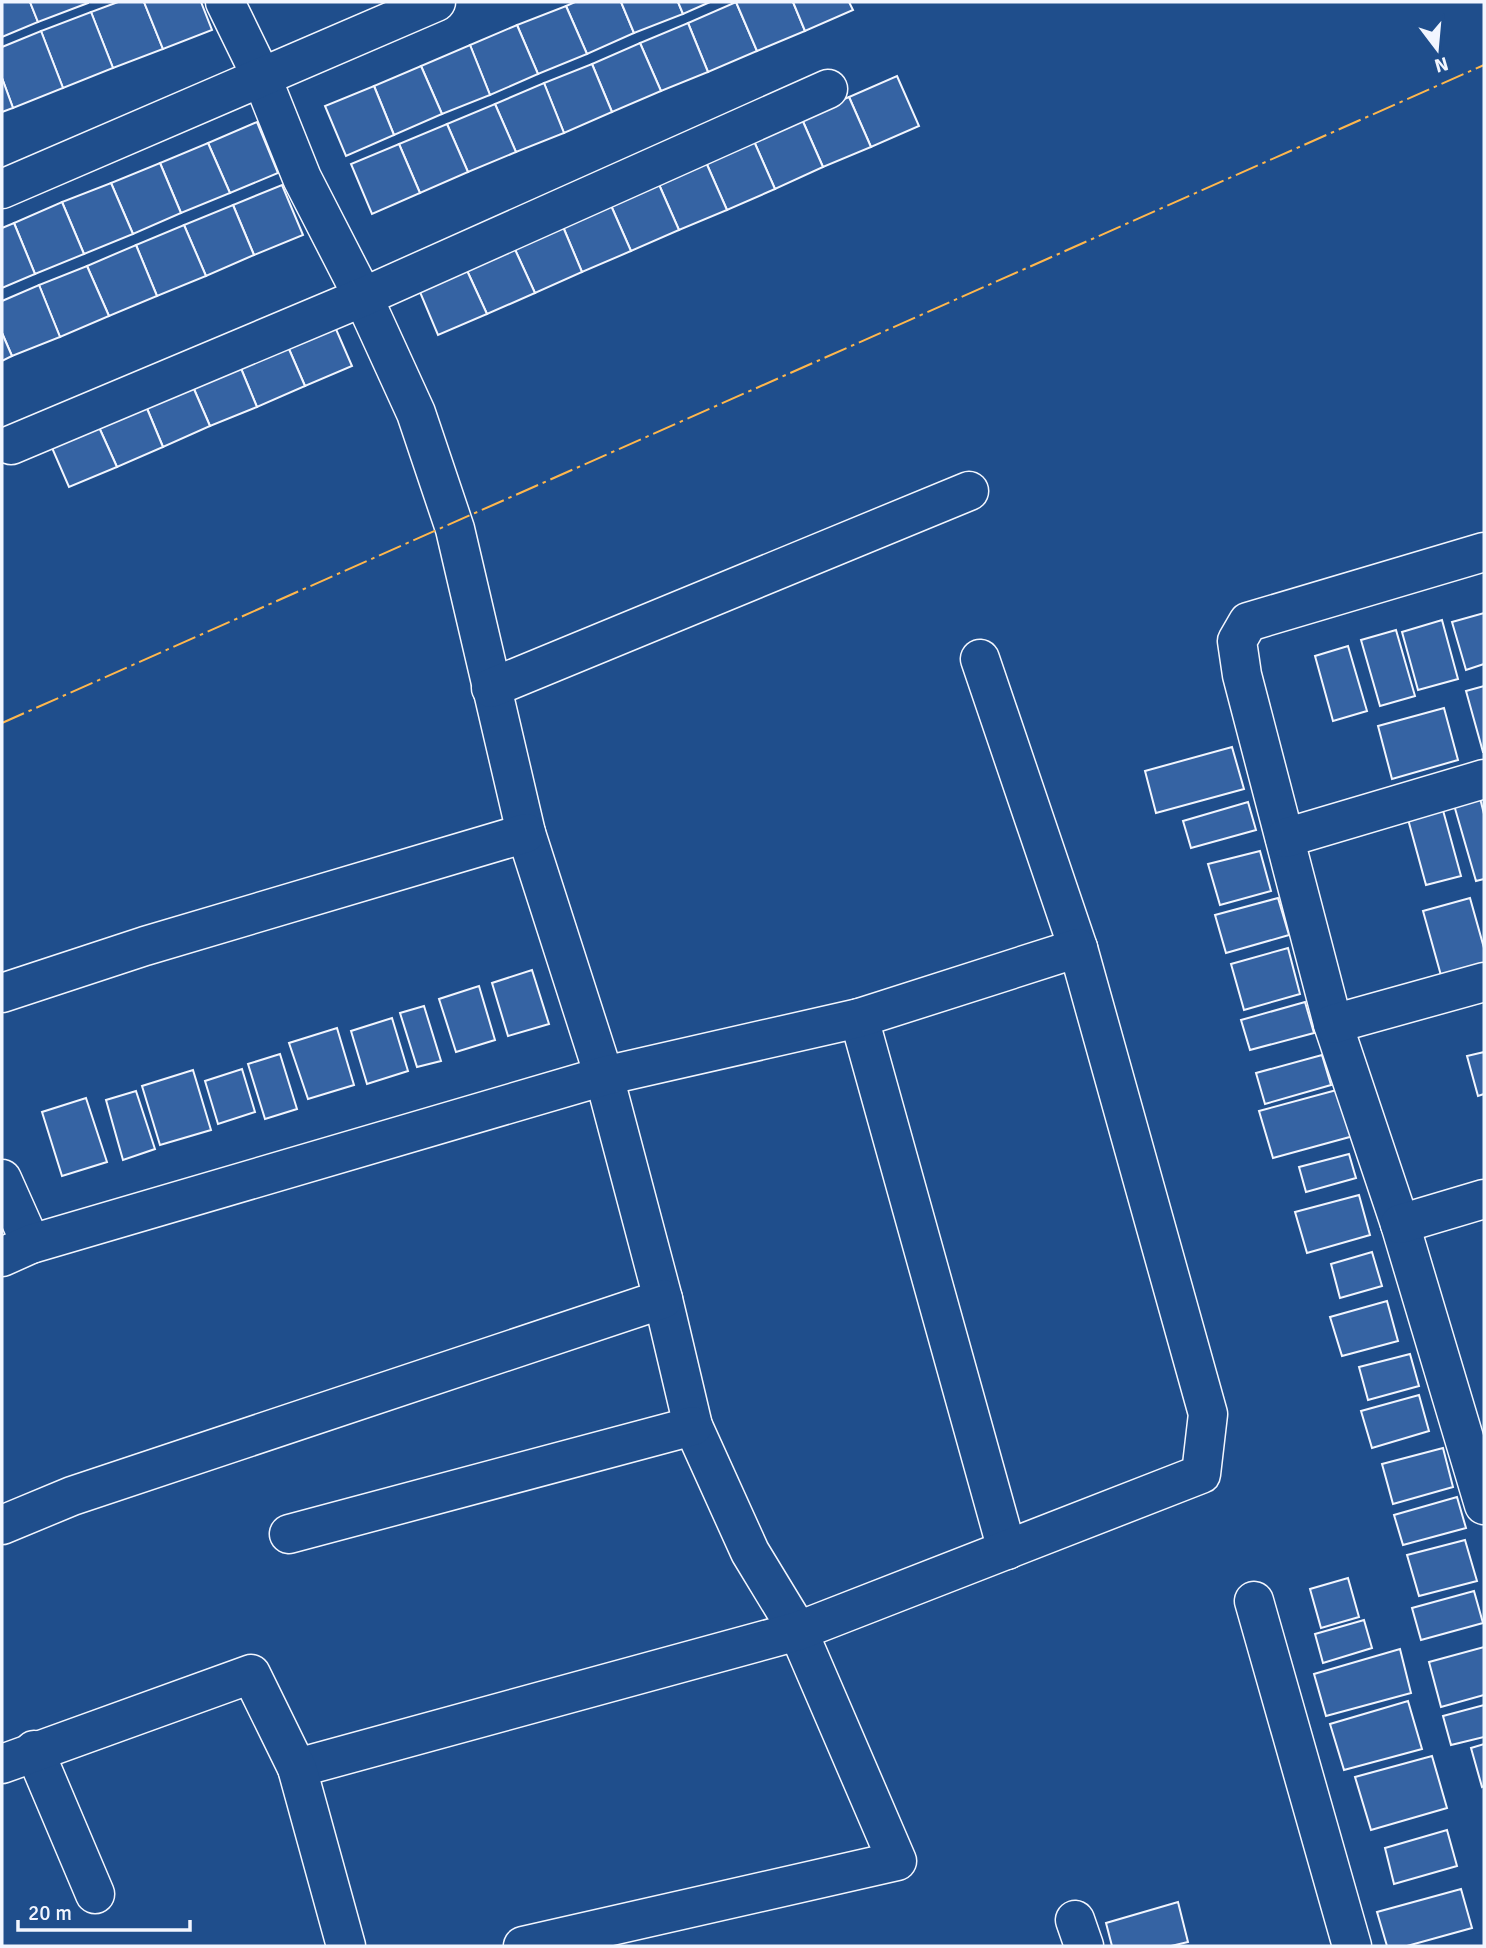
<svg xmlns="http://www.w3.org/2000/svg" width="1486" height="1948" font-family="Signika,sans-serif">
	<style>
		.building { fill: #3563a3; stroke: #f2f6ff; stroke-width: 2 }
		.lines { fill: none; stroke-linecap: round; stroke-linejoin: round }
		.minor-casing { stroke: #f2f6ff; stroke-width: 41 }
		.minor { stroke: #1f4e8c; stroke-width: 38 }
		.power { stroke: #ffb74d; stroke-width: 2; stroke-dasharray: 24 5 3.5 5; stroke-linecap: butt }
	</style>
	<rect width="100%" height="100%" fill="#1f4e8c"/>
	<g class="building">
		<polygon points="2,2 30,2 38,22 2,37"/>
		<polygon points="30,2 88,2 88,3 38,22"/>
		<polygon points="118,2 144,2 163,49 113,68 91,12"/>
		<polygon points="144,2 201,2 212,30 163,49"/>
		<polygon points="575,2 621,2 634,33 587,54 566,6"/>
		<polygon points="621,2 678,2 683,14 634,33"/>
		<polygon points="678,2 710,2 683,14"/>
		<polygon points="736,2 757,51 708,72 688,23"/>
		<polygon points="736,2 793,2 805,31 757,51"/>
		<polygon points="793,2 849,2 853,10 805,31"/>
		<polygon points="566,6 587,54 538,74 517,25"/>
		<polygon points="91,12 113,68 63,88 41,31"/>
		<polygon points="688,23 708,72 661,91 640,43"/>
		<polygon points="517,25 538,74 490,95 470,45"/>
		<polygon points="41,31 63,88 13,108 2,78 2,47"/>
		<polygon points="640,43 661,91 612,112 592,64"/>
		<polygon points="470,45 490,95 442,114 421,66"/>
		<polygon points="592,64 612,112 564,133 544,83"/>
		<polygon points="421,66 442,114 394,135 374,86"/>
		<polygon points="897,76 919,126 871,147 849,97"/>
		<polygon points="2,78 13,108 2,112"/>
		<polygon points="544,83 564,133 516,152 495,104"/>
		<polygon points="374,86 394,135 346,156 325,106"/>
		<polygon points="849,97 871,147 823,167 801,117"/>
		<polygon points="495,104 516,152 468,172 447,124"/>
		<polygon points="801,117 823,167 775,189 753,139"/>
		<polygon points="257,122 278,173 230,193 208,143"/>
		<polygon points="447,124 468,172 420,193 399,144"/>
		<polygon points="753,139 775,189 727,210 705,160"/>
		<polygon points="208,143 230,193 181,213 160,163"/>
		<polygon points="399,144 420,193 372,214 351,164"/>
		<polygon points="705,160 727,210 679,230 657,180"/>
		<polygon points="160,163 181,213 133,234 111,183"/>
		<polygon points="657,180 679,230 631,251 609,201"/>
		<polygon points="111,183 133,234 84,254 62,202"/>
		<polygon points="282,185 303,235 254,255 233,205"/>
		<polygon points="609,201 631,251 582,272 561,222"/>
		<polygon points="62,202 84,254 35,274 14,223"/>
		<polygon points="233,205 254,255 206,276 184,225"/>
		<polygon points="561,222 582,272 535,293 512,243"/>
		<polygon points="14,223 35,274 2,288 2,228"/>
		<polygon points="184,225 206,276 157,296 136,245"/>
		<polygon points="512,243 535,293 487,314 464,264"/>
		<polygon points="136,245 157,296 109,316 87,266"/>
		<polygon points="464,264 487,314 438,335 417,285"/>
		<polygon points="87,266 109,316 60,337 39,285"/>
		<polygon points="39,285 60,337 12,356 2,333 2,301"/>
		<polygon points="329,313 352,366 305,386 282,333"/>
		<polygon points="2,333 12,356 2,361"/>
		<polygon points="282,333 305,386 257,407 235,354"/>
		<polygon points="235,354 257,407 210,426 187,373"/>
		<polygon points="187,373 210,426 163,447 141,394"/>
		<polygon points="141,394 163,447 117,467 93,414"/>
		<polygon points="93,414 117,467 69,487 46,434"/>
		<polygon points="1484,613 1484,664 1466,670 1452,622"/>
		<polygon points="1442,620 1458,679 1418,690 1402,632"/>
		<polygon points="1396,630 1415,696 1380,706 1361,640"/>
		<polygon points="1348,646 1367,711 1333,721 1315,656"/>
		<polygon points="1484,686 1484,752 1483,752 1466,691"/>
		<polygon points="1444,708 1458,760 1392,779 1378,726"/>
		<polygon points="1232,747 1244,789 1156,813 1145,771"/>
		<polygon points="1480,798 1484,814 1484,879 1476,881 1454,805"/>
		<polygon points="1248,802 1256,830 1191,848 1183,821"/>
		<polygon points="1441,803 1461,876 1426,885 1406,812"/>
		<polygon points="1260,851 1271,891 1220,905 1208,864"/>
		<polygon points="1278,898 1289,935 1226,953 1215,915"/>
		<polygon points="1470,898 1484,948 1484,968 1442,979 1423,911"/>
		<polygon points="1288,948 1300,994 1244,1010 1231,964"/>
		<polygon points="532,970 549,1024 508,1036 492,983"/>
		<polygon points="479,986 495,1040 456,1052 439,999"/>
		<polygon points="1305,1002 1314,1033 1250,1050 1241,1020"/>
		<polygon points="424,1006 441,1061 417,1067 400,1013"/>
		<polygon points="392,1018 408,1071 367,1084 351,1031"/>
		<polygon points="337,1028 354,1085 308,1099 289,1043"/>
		<polygon points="1484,1052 1484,1094 1478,1096 1467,1056"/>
		<polygon points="280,1054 297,1109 265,1119 248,1064"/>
		<polygon points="1322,1055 1331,1085 1265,1104 1256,1073"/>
		<polygon points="242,1069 255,1112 218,1124 205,1081"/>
		<polygon points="193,1070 211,1130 160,1145 142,1086"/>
		<polygon points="1344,1088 1357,1135 1273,1158 1259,1111"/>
		<polygon points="136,1091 155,1149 123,1160 106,1100"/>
		<polygon points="86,1098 107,1162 62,1176 42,1112"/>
		<polygon points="1349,1154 1356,1178 1306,1192 1299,1167"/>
		<polygon points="1359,1195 1370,1235 1307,1253 1295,1212"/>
		<polygon points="1372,1252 1382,1286 1340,1298 1331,1264"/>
		<polygon points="1387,1301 1398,1341 1342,1356 1330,1317"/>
		<polygon points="1410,1354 1419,1386 1368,1400 1359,1367"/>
		<polygon points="1419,1395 1429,1431 1372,1448 1361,1411"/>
		<polygon points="1443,1448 1453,1487 1393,1504 1382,1464"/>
		<polygon points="1457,1497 1466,1528 1403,1545 1394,1515"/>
		<polygon points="1465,1540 1477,1581 1419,1596 1407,1555"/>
		<polygon points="1348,1578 1359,1617 1321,1628 1310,1589"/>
		<polygon points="1474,1591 1483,1623 1421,1640 1412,1608"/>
		<polygon points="1364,1620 1372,1648 1323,1663 1315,1634"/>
		<polygon points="1484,1647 1484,1695 1441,1707 1429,1662"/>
		<polygon points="1400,1649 1411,1693 1326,1716 1314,1674"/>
		<polygon points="1408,1701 1422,1749 1344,1770 1330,1724"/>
		<polygon points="1484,1705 1484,1737 1451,1745 1443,1716"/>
		<polygon points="1484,1744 1484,1786 1482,1787 1471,1748"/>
		<polygon points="1432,1756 1447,1808 1371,1830 1355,1777"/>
		<polygon points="1447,1830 1457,1866 1394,1884 1385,1848"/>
		<polygon points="1461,1889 1472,1928 1407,1946 1387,1946 1377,1912"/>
		<polygon points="1178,1902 1188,1942 1171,1946 1112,1946 1106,1923"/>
	</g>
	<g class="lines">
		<g class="minor-casing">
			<g id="minor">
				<polyline points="225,2 262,78 302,178 363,297 416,413 455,529 526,833 604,1076 663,1299 693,1426 750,1552 798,1631 897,1861 523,1946"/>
				<polyline points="2,189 436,2"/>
				<polyline points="11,445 363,297 828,89"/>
				<polyline points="1484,552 1248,622 1237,641 1242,675 1333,1024 1400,1224 1484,1505"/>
				<polyline points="980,659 1078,948"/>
				<polyline points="491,688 969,491"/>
				<polyline points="1285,838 1484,779"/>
				<polyline points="2,993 145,946 526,833"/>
				<polyline points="859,1018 1007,1550"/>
				<polyline points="1333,1024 1484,982"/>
				<polyline points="2,1179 31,1244"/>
				<polyline points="1400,1224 1484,1199"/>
				<polyline points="2,1257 31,1244 604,1076 859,1018 1078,948 1208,1414 1201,1474 798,1631 297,1768"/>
				<polyline points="2,1525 72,1496 663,1299"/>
				<polyline points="289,1534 693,1426"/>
				<polyline points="1254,1601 1352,1946"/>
				<polyline points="34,1750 95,1894"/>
				<polyline points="2,1764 251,1674 297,1768 346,1946"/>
				<polyline points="1075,1920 1084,1946"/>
			</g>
		</g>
		<use href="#minor" class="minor"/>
		<polyline class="power" points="2,723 1484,65"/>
	</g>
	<rect width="1486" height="1948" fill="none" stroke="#f2f6ff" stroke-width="7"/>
	<g transform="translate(1437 49) rotate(164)" stroke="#1f4e8c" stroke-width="5" paint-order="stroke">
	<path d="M0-5L12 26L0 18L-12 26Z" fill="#f2f6ff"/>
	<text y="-10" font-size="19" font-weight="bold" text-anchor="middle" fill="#f2f6ff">N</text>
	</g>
	<path d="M18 1920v10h172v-10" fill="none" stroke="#f2f6ff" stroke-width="3.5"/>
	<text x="28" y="1920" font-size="21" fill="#f2f6ff" stroke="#1f4e8c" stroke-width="5" paint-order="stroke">20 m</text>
</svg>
